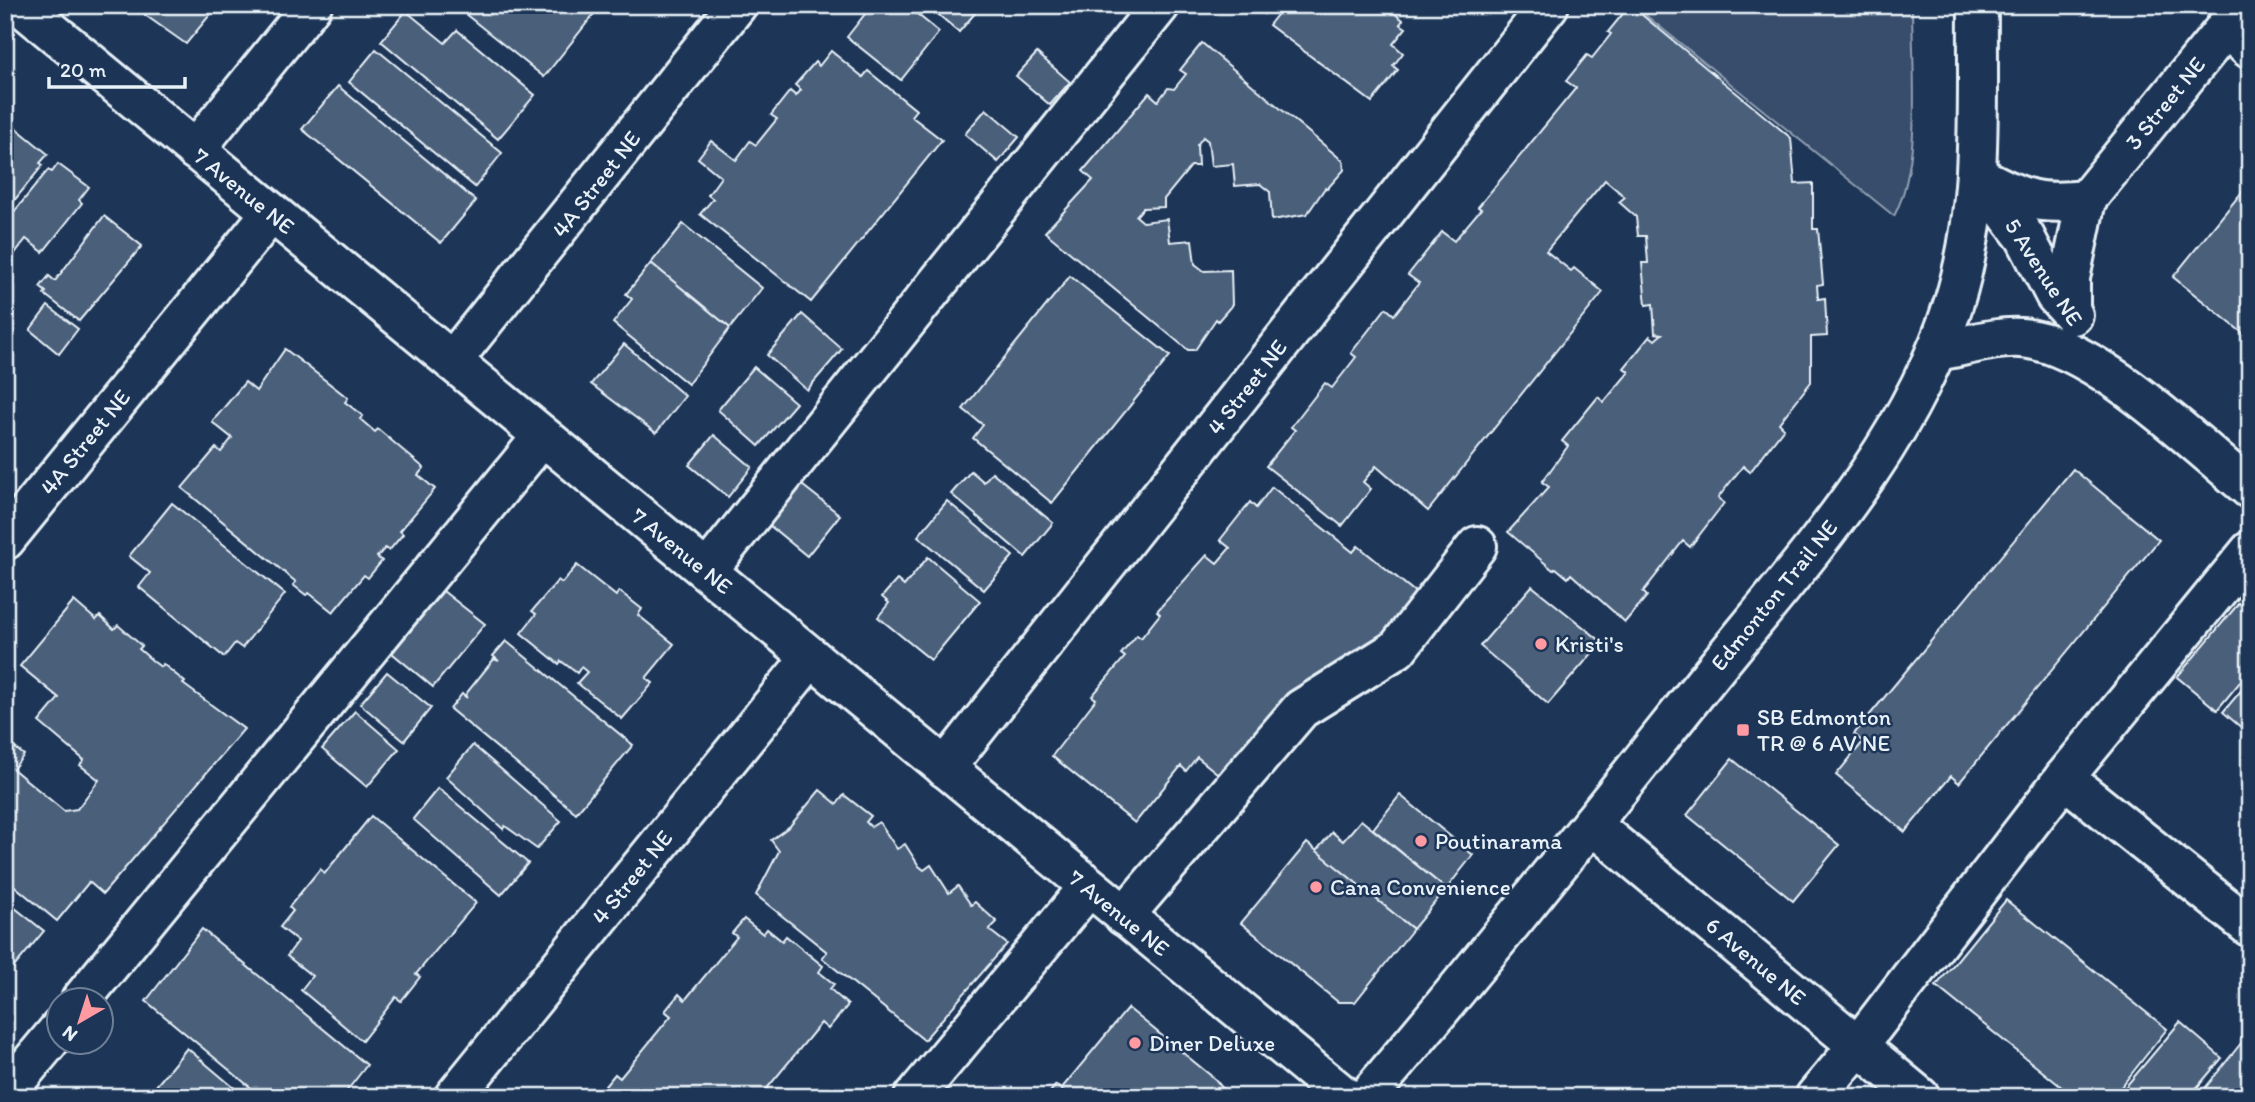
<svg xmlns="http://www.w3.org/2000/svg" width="2255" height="1102" font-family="Itim,sans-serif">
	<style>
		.park { fill: #374d6c; stroke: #909fb2; stroke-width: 2 }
		.building { fill: #495e7a; stroke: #e8f1f8; stroke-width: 2 }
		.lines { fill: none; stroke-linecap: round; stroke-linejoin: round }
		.minor-casing { stroke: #e8f1f8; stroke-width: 44 }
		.major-casing { stroke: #e8f1f8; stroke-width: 44 }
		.minor { stroke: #1d3557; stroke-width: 38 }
		.major { stroke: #1d3557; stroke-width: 38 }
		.poi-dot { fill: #ff9aa2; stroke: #1d3557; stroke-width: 2.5 }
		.labels { text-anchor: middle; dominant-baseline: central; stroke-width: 5; stroke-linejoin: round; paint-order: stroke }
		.street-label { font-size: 23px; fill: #e8f1f8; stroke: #1d3557 }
		.poi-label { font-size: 23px; fill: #e8f1f8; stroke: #1d3557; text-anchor: start }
	</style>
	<rect width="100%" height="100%" fill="#1d3557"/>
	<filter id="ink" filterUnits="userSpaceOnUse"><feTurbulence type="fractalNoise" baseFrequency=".0143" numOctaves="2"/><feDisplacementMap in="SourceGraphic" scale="14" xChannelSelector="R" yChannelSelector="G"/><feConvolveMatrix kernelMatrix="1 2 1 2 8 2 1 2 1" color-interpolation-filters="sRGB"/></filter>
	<g filter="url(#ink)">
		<path class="park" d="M 1633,5 L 1912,5 C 1912,67 1923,161 1894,216 Z"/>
		<g class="building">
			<polygon points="138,5 218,5 186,44 145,15 147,12"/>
			<polygon points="454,5 601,5 544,77"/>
			<polygon points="872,5 881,10 884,5 906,5 939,32 901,80 847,37"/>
			<polygon points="927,5 982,5 959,32"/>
			<polygon points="1252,5 1270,5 1264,14"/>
			<polygon points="1285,5 1384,5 1403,20 1400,24 1406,28 1393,44 1403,53 1393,66 1398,70 1372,102 1269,25"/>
			<polygon points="1630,5 1791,138 1795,184 1813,183 1813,229 1818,229 1823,284 1817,285 1818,299 1825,298 1827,336 1811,337 1811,382 1779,423 1784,428 1750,472 1743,466 1718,498 1724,503 1690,547 1683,541 1643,592 1647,596 1625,622 1571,574 1568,578 1556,568 1553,570 1508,532 1549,487 1542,482 1568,446 1562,441 1598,397 1604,402 1629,372 1624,368 1650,336 1655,340 1662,334 1655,333 1653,304 1646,305 1642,263 1648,263 1646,236 1638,236 1636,217 1619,202 1625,197 1605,180 1546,251 1571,271 1574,268 1603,292 1428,511 1376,466 1363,482 1371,489 1342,526 1266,466 1295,430 1291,427 1325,383 1332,388 1356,357 1351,353 1386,308 1394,315 1419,283 1408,275 1442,232 1454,241 1481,209 1478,207 1576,88 1566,81 1587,55 1592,58 1611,34 1608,32"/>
			<polygon points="406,11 445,43 457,30 535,95 498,139 381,41"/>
			<polygon points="1202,43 1343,161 1344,170 1327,189 1325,188 1307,214 1272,220 1270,192 1260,184 1235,186 1233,164 1211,166 1208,141 1203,137 1197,145 1198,166 1191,166 1164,199 1164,207 1143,208 1136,216 1143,222 1167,219 1170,242 1192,240 1195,264 1204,271 1231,270 1232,305 1218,321 1216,319 1195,350 1188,350 1045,232 1093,180 1083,171 1149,93 1158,101 1168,88 1174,89 1186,74 1180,70"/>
			<polygon points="376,49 502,153 475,187 349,82"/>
			<polygon points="831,51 863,77 868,71 916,110 911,116 942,140 811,302 700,214 713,199 708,195 721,177 698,158 711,141 736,160 750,141 756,145 777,119 771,115 790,91 796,96 801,90 795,85 815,62 819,66"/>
			<polygon points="1037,53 1070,82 1050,105 1016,76"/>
			<polygon points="338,86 476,201 441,243 302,129"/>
			<polygon points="986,109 1019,137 998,162 965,134"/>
			<polygon points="16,128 48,154 40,163 43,165 5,212 5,136 9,137"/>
			<polygon points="58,164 89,187 79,200 82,203 43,252 26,239 12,257 5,251 5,223 48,170 52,172"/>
			<polygon points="2250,182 2250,339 2173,277"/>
			<polygon points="104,216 142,246 79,321 44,294 46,292 40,287 49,276 55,281"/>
			<polygon points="683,224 762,288 730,328 651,263"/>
			<polygon points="651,263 730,328 688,384 613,323 632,299 626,294"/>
			<polygon points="1070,276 1170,356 1052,503 973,438 983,425 963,409"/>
			<polygon points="48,306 78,329 59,354 30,330"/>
			<polygon points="802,314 842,349 807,390 767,355"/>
			<polygon points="624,344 685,396 656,433 591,384"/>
			<polygon points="285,349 348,398 345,402 363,416 360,419 375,432 378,429 424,468 418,475 435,489 400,531 403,534 389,551 385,548 377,557 382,561 368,578 364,575 333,612 309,593 306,595 293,585 296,582 182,488 216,448 221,452 232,438 212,422 245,382 256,391"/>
			<polygon points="754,367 796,403 759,446 718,410"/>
			<polygon points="714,435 752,467 728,497 689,465"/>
			<polygon points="2073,469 2159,540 1959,783 1951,776 1905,832 1836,775 1863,742 1854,734"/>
			<polygon points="971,471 984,482 992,472 1053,523 1025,557 951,494"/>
			<polygon points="802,485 840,515 807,556 769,525"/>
			<polygon points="1272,487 1353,552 1358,546 1416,593 1386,634 1223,778 1197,757 1186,771 1181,766 1135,823 1052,756 1096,699 1092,696 1125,657 1121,654 1137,635 1141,638 1160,614 1157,611 1207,555 1217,563 1230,548 1220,540 1250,502 1256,508"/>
			<polygon points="947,501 1013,556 984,590 918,536"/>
			<polygon points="172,503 285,594 242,648 235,643 224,657 139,587 150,573 129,556"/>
			<polygon points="928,557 980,601 931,660 878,617 889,603 882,597 887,591 897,580 904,586"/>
			<polygon points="577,565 616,596 619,591 642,609 638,615 674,644 646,678 653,683 622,719 577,683 587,672 581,667 577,673 561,661 559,664 521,633 536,614 532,611 558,580 562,583"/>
			<polygon points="1532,586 1602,642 1548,704 1480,646"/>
			<polygon points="443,591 485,624 433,687 392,653"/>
			<polygon points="74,601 96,620 100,616 114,629 118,625 142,646 139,649 154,662 161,667 163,664 185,682 183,684 244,729 103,894 89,882 57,921 5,878 5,740 24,755 13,769 64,811 77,809 99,780 80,765 84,760 39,722 59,698 20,666"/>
			<polygon points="2239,603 2250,612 2250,670 2217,710 2177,677"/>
			<polygon points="506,641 633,745 576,813 450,709 462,694 467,698 465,695 494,659 499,661 493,656"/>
			<polygon points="387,672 431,708 404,741 360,704"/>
			<polygon points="2250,680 2250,735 2223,712"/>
			<polygon points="355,711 399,749 367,787 322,749"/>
			<polygon points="473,745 561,821 537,849 505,826 503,829 446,777"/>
			<polygon points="1732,759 1839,845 1793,901 1687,815"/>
			<polygon points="438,788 528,863 501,895 413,819"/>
			<polygon points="820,790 837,804 844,795 871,816 866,822 871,827 879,822 897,849 905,844 919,866 924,870 931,865 949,893 958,886 971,905 975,902 997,922 989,930 1007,944 924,1040 822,958 827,952 756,895 779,851 771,840 790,826"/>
			<polygon points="1400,795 1473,855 1446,889 1373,829"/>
			<polygon points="371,816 476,903 416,974 420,977 401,1001 396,997 362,1041 301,990 312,976 287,956 298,941 280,927 293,911 289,907 320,869 325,873"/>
			<polygon points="1361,820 1446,889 1413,929 1316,851 1332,832 1343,841"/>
			<polygon points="1307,843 1413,929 1355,1002 1338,1002 1241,923"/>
			<polygon points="5,900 44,931 5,978"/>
			<polygon points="2006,900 2167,1029 2113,1097 2074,1097 1936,986"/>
			<polygon points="744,919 763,934 767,929 782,941 786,936 823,966 819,972 834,984 830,989 848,1005 828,1029 821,1023 760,1097 608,1097 601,1091 615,1074 620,1078 671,1016 665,1011 679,994 685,1000 737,937 732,933"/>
			<polygon points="202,929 367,1065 342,1097 262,1097 146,1001"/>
			<polygon points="1128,1008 1215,1079 1223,1089 1224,1097 1071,1097 1061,1089"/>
			<polygon points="2180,1022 2222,1058 2189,1097 2117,1097"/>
			<polygon points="2250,1032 2250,1097 2198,1097"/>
			<polygon points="187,1048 245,1097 147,1097"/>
			<polygon points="1056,1085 1071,1097 1046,1097"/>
		</g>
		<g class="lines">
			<g class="minor-casing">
				<g id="minor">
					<polyline points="20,5 1345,1097"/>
					<polyline points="2225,28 2250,49"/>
					<polyline points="195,150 312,5"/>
					<polyline points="1977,175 2025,237 2055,295 2073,315"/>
					<path d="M 1982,178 C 2025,201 2038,205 2086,200"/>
					<polyline points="2070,311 2070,278 2086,200 2244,5"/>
					<path d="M 1937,351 C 1963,347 1995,336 2021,338 C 2093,343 2194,443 2250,489"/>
					<polyline points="452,361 737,5"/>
					<polyline points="5,540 271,213"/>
					<polyline points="707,571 1160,5"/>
					<polyline points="945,768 1549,5"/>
					<polyline points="2064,778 2250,927"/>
					<polyline points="1591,824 1920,1097"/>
					<polyline points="1124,916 1301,709 1397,649 1477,546"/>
					<polyline points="81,1000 542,437"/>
					<polyline points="5,1094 60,1028"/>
					<polyline points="454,1097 811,657"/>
					<polyline points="914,1097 1088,888"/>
					<polyline points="1815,1097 1858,1046 2064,778 2250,551"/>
				</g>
			</g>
			<g class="major-casing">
				<path id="major" d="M 1367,1097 C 1482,962 1592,823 1703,684 C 1798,565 1908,450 1954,302 C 1984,206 1977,104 1978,5"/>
			</g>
			<use href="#minor" class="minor"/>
			<use href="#major" class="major"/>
		</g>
	</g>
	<g class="poi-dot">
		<circle cx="1541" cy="644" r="7"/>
		<rect x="1736" y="723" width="14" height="14" rx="3.5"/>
		<circle cx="1421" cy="841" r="7"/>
		<circle cx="1316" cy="887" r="7"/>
		<circle cx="1135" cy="1043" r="7"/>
	</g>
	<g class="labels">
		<g class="street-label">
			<text transform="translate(2165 103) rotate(-51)">3 Street NE</text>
			<text transform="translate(596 184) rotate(-52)">4A Street NE</text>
			<text transform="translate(244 191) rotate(39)">7 Avenue NE</text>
			<text transform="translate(2044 272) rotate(57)">5 Avenue NE</text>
			<text transform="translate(1247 387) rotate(-52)">4 Street NE</text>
			<text transform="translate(85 442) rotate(-51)">4A Street NE</text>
			<text transform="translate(682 551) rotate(39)">7 Avenue NE</text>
			<text transform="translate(1774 595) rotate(-51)">Edmonton Trail NE</text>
			<text transform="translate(632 877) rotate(-51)">4 Street NE</text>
			<text transform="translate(1119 913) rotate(39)">7 Avenue NE</text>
			<text transform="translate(1756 961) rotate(40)">6 Avenue NE</text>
		</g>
		<g class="poi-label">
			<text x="1555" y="644">Kristi's</text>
			<text x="1757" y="717">SB Edmonton<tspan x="1757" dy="26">TR @ 6 AV NE</tspan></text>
			<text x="1435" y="841">Poutinarama</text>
			<text x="1330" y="887">Cana Convenience</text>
			<text x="1149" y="1043">Diner Deluxe</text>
		</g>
	</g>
	<rect width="2255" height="1102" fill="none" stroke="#1d3557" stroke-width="28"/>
	<rect x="14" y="14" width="2227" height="1074" fill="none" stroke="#e8f1f8" stroke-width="2.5" filter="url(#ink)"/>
	<g transform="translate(80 1021) rotate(219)"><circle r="33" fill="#1d3557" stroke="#6e8097" stroke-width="2"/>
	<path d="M0-5L12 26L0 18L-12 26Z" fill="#ff9aa2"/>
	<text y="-10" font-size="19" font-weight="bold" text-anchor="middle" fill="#e8f1f8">N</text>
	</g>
	<path d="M49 77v10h136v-10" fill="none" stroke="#e8f1f8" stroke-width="3.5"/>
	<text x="60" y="77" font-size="21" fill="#e8f1f8" stroke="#1d3557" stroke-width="5" paint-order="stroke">20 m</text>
</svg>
